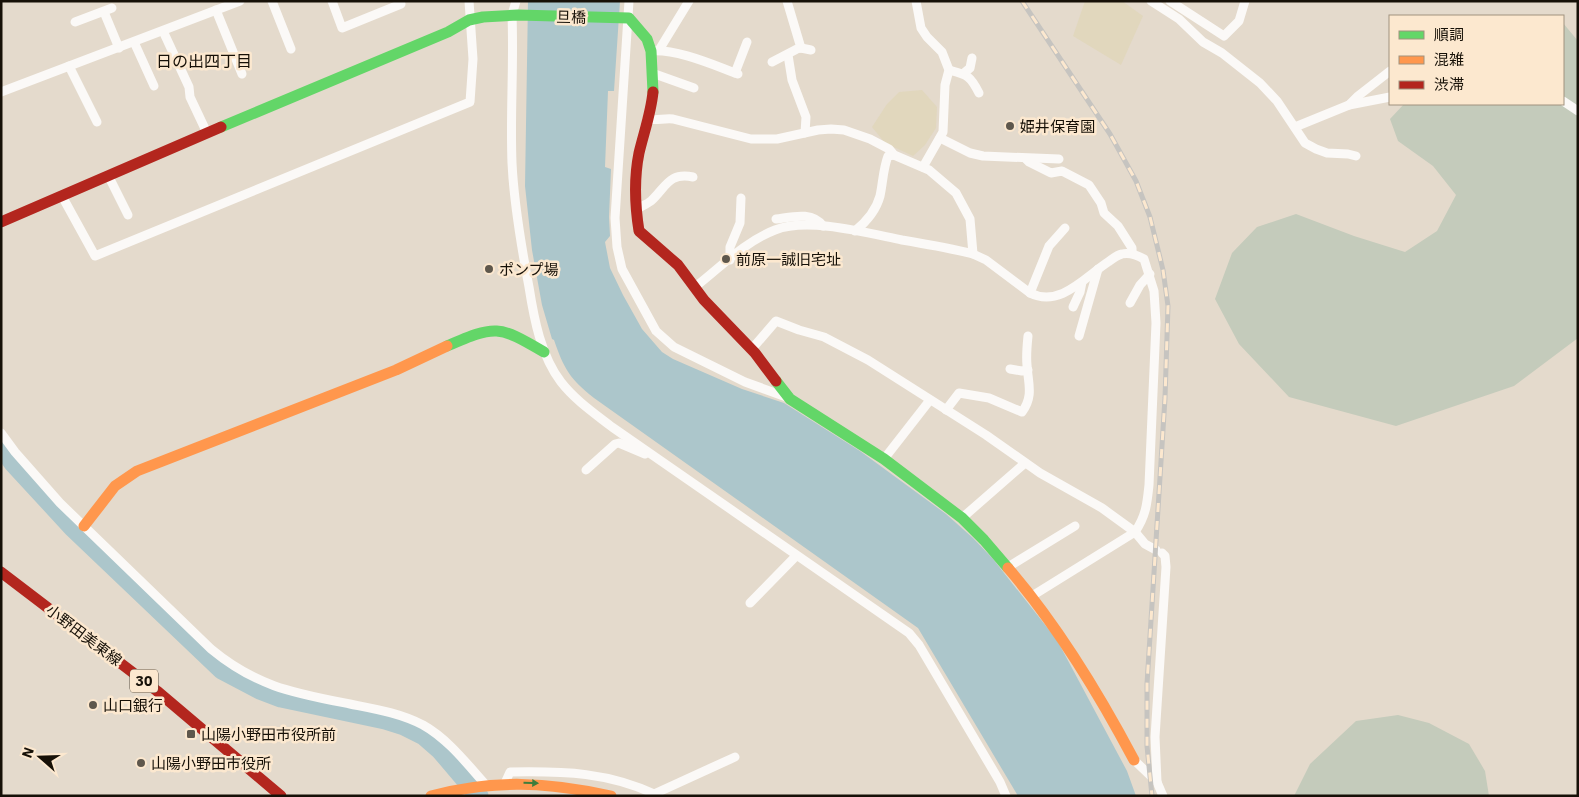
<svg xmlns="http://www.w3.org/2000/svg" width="1579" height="797" font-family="'IBM Plex Sans','Noto Sans JP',sans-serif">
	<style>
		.green { fill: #c4cbbb }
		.sand { fill: #e1d7bd }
		.water { fill: #acc6cb }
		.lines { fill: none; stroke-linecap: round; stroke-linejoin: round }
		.river { stroke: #acc6cb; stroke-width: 19 }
		.street { stroke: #fbf9f7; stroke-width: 9 }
		.fast { stroke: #63d668; stroke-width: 11 }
		.slow { stroke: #ff974d; stroke-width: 11 }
		.jam { stroke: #b3261e; stroke-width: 11 }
		.rail-casing { stroke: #c6c4c0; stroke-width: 5 }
		.rail { stroke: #fce8cf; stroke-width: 3; stroke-dasharray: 9; stroke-linecap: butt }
		.oneway { fill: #407d3c }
		.poi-dot { fill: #5e574c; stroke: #fce8cf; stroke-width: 2 }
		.labels { text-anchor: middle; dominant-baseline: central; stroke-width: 5; stroke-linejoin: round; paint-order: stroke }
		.shield { fill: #fce8cf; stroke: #5b5143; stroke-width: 1 }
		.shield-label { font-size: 14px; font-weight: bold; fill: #161007 }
		.street-label { font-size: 15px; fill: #161007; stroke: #fce8cf }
		.poi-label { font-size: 15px; fill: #161007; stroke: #fce8cf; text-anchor: start }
		.neighbourhood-label { font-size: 16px; fill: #161007; stroke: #fce8cf }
	</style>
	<rect width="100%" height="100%" fill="#e4dacc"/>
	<g class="green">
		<polygon points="1563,23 1578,41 1578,338 1514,386 1396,426 1289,397 1239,344 1215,299 1232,253 1257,227 1296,214 1354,236 1405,252 1437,231 1456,195 1433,166 1398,141 1390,119 1404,104 1563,104"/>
		<polygon points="1398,715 1429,723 1469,744 1485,771 1489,796 1294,796 1310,764 1356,721"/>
	</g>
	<g class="sand">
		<polygon points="1085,1 1122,1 1143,16 1121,65 1073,36"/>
		<polygon points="922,90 937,107 936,128 925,145 913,156 885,143 872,127 887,104 899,92"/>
	</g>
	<path class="water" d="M 528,1 L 620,1 L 614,91 L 608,91 L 605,167 L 611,169 L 609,217 L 610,236 L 605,242 L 610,268 L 623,295 L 642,329 L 662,352 L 673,359 L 742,389 L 784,403 L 860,451 L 946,514 L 973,538 L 993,559 L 1057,640 L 1127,771 L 1136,796 L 1018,796 L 918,628 L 594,398 C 570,379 564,369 554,340 L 552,339 L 542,305 L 532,250 L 525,186 Z"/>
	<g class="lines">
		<polyline class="river" points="1,446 13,463 72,527 222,670 260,690 281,698 385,720 404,726 424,736 440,750 479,796"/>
		<g class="street">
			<polyline points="272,1 291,49"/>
			<polyline points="332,1 342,28 401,4"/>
			<path d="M 516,1 L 512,15 C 514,65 510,114 512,163 C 514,205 521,245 529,287 C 534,319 541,356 561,382 C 575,400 594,413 612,427 L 909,633 L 919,645 L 1000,782 L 1006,796"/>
			<polyline points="629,1 615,218 617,247 622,269 656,331 674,347 745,382 789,398"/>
			<polyline points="787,1 801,48"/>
			<polyline points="916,1 921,28 927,37 942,52 949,70 945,85 943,132 923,167"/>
			<polyline points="1151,1 1179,19 1203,42 1222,53 1260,83 1277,101 1305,143 1316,149 1327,153 1348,154 1356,156"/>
			<polyline points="1170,1 1224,36 1239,21 1245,1"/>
			<polyline points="216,10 242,74"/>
			<polyline points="104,12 119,48"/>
			<polyline points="75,22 112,8"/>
			<polyline points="163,31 189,87 190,97 207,133"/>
			<polyline points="134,42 154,86"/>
			<polyline points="659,50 689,1"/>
			<path d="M 651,51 C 678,49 713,65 738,74"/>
			<polyline points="788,55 792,80 806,117 805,133"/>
			<polyline points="772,62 797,49 801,48 811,50"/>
			<polyline points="69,66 97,122"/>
			<path d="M 949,70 C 967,75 970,75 979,93"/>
			<polyline points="652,73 694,88"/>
			<polyline points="735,73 747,42"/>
			<polyline points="964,73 970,68 972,58"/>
			<polyline points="1,92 240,1"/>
			<polyline points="1563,101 1578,111"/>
			<polyline points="1349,105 1358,96 1390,71"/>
			<path d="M 647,119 C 656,121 664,118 673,119 L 751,139 L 777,139 L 818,130 L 831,129 L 844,130 L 870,139 L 889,149 L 894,155 L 929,170 L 956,193 L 970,219 L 973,254"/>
			<polyline points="1295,127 1349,105 1390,97"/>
			<polyline points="940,138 970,153 983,156 1059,159"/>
			<polyline points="1026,159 1029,162 1051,173 1062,171 1089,185 1101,203 1104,213 1118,226 1132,248 1132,253"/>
			<polyline points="108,175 128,215"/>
			<polyline points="62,196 95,256 470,102 473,59 469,1"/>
			<path d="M 637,209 C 642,206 647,204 651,201 C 666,187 669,172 693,177"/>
			<path d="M 776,219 C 792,217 812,211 823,226"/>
			<path d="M 855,231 C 866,222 876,211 880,196 C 883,182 883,169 888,156 L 894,155"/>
			<polyline points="730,260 730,247 740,223 741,198"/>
			<path d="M 695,287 C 721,267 744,242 775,230 C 808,217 867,233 902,240 C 926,244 950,248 973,254 L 986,260 L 1030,293 C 1060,308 1085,277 1108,262 C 1112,259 1117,255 1122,254 C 1130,252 1137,255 1144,259 L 1154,291 L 1156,323 L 1149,485 C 1147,504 1146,516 1135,532 L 1032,596"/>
			<polyline points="1030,293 1049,246 1065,228"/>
			<polyline points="1130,303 1140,285 1150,274"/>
			<polyline points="1073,307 1080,292 1082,282"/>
			<polyline points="1079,336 1098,269"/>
			<polyline points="751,350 776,321 799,330 824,337 868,360 986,435 1040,473 1102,508 1135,532 1145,544 1156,550"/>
			<polyline points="1010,369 1022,371 1028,370"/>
			<path d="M 946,410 L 959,393 L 989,398 L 1022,412 C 1034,396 1028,383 1027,365 C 1026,355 1027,346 1028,336"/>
			<path d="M 1,433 L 15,452 L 60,503 L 211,649 C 257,687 294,693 350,704 C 375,709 400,713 423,725 C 448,739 467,764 486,785"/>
			<polyline points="884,459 930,400"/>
			<polyline points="586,470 615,444 619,443 645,454"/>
			<polyline points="962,518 1025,463"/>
			<polyline points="1008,567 1075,526"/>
			<polyline points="750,603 796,556"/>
			<polyline points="1134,760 1157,782 1163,796"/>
			<polyline points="1157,782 1155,737 1166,567 1165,556 1162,553"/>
			<path d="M 505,783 L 510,772 C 564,771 609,772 659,796"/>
			<polyline points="654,794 735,757"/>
		</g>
		<g class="fast">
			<polyline points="221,127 448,32 469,20 483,17 518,15 629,18 647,39 651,51 653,92"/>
			<path d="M 447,346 C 496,325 498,325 544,352"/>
			<polyline points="776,381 790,399 884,459 962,518 984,540 1008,568"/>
		</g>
		<g class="slow">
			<polyline points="84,526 115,486 137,471 396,370 447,346"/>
			<path d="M 1008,568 C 1058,626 1098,692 1134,760"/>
			<path d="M 431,796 C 494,779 548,782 611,796"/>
		</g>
		<g class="jam">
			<path d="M 653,92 C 651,113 644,132 639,153 C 634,178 635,206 639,231 L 678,265 L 704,300 L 755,353 L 776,381"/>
			<polyline points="1,222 221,127"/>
			<polyline points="1,572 157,691 281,796"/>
		</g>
		<g class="rail-casing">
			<polyline id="rail" points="1022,1 1110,134 1136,181 1150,217 1163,270 1168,306 1165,398 1147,684 1147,746 1152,796"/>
		</g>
		<use href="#rail" class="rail"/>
	</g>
	<defs><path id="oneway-solid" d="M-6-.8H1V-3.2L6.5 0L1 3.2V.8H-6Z" transform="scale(1.25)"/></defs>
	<use class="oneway" href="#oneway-solid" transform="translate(531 783) rotate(2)"/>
	<g class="poi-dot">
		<circle cx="1010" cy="126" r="5"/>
		<circle cx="726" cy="259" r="5"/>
		<circle cx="489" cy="269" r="5"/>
		<circle cx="93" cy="705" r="5"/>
		<rect x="186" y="729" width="10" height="10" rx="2.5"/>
		<circle cx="141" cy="763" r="5"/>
	</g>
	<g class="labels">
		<rect class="shield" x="130" y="669.5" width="28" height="23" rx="4"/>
		<g class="shield-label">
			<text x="144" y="681">30</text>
		</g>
		<g class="street-label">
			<text transform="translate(571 17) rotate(1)">旦橋</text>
			<text transform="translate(84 635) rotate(37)">小野田美東線</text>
		</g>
		<g class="poi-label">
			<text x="1020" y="126">姫井保育園</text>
			<text x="736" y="259">前原一誠旧宅址</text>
			<text x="499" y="269">ポンプ場</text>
			<text x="103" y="705">山口銀行</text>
			<text x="201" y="734">山陽小野田市役所前</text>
			<text x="151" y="763">山陽小野田市役所</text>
		</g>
		<g class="neighbourhood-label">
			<text x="204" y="61">日の出四丁目</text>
		</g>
	</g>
	<rect width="1579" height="797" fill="none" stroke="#161007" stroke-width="5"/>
	<rect x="1389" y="15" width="175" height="90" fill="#fce8cf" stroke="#a0927f"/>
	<rect x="1399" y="31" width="25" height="8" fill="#63d668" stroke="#a0927f"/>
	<text x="1434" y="40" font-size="15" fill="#161007">順調</text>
	<rect x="1399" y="56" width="25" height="8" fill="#ff974d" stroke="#a0927f"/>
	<text x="1434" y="65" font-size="15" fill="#161007">混雑</text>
	<rect x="1399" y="81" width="25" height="8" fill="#b3261e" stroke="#a0927f"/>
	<text x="1434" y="90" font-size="15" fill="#161007">渋滞</text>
	<g transform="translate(40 757) rotate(290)" stroke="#fce8cf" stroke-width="4" paint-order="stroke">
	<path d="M0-4L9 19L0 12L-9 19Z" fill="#161007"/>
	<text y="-8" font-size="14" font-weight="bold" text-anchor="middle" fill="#161007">N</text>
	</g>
</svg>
